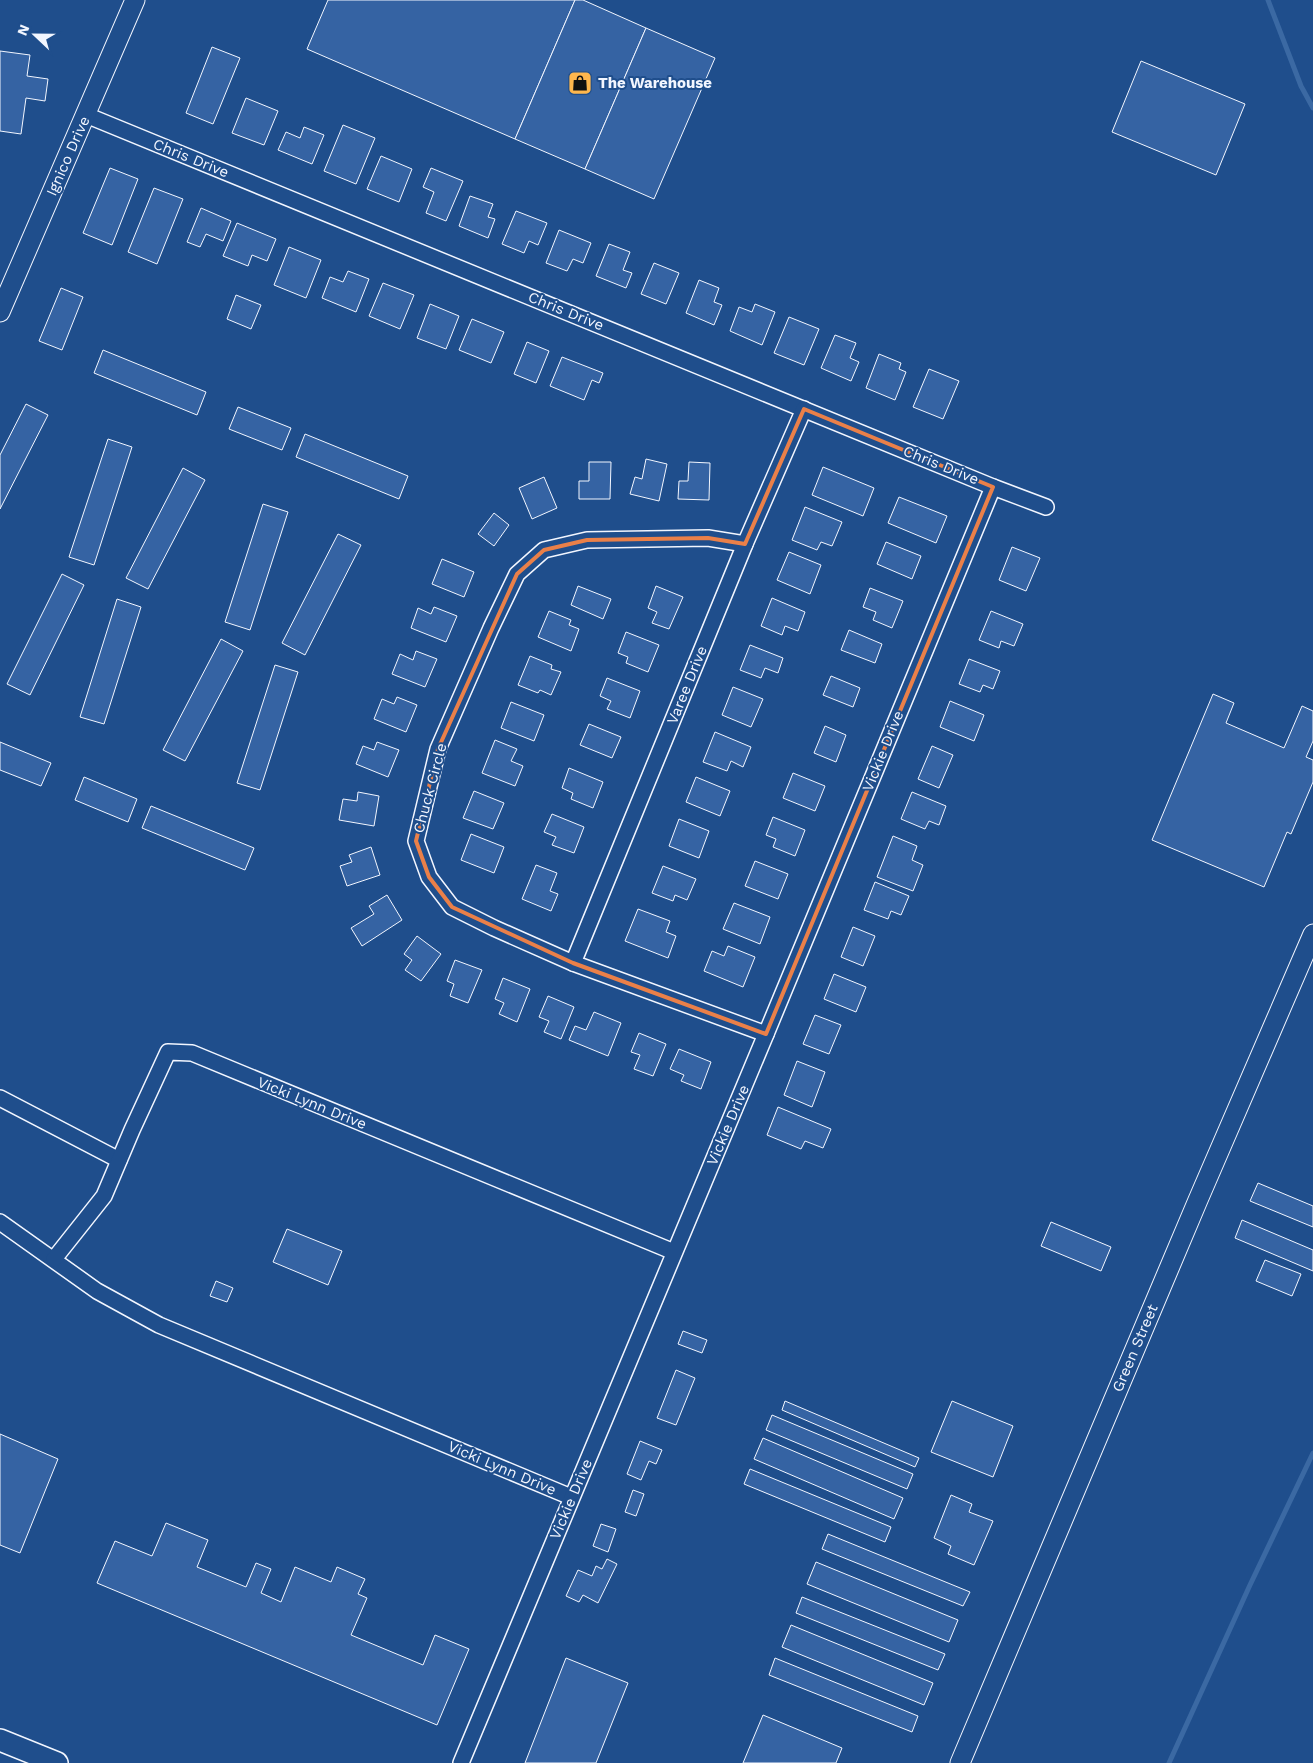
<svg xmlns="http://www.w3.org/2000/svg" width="1313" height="1763" font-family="'Work Sans',sans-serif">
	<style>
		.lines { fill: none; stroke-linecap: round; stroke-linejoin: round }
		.stream { stroke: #3b69a3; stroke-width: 5 }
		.building { fill: #3563a3; stroke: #f2f6ff }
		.minor-casing { stroke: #f2f6ff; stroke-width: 18 }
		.tertiary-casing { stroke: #f2f6ff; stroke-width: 21 }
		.secondary-casing { stroke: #f2f6ff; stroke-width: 24 }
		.minor { stroke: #1f4e8c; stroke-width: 15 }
		.tertiary { stroke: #1f4e8c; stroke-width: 19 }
		.secondary { stroke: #1f4e8c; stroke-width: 21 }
		.marked { fill: none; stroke: #ea8049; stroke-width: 4; stroke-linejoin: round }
		.labels { text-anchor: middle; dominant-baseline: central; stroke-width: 4; stroke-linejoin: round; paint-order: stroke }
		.poi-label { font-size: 15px; font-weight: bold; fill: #f2f6ff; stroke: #1f4e8c; text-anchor: start }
		.street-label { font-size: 15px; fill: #f2f6ff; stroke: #1f4e8c }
	</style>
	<rect width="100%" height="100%" fill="#1f4e8c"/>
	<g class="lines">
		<g class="stream">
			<polyline points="1268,0 1301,86 1313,108"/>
			<polyline points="1169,1763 1250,1585 1313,1453"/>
		</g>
	</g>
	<g class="building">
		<polygon points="328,0 575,0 515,139 307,49"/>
		<polygon points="575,0 583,0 646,28 585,169 515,139"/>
		<polygon points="646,28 715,58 654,199 585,169"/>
		<polygon points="212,47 240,58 213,124 186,113"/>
		<polygon points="0,51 30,55 27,76 48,79 45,101 26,98 21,134 0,131"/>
		<polygon points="1141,61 1245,104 1216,175 1112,132"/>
		<polygon points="246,98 278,111 264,145 232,133"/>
		<polygon points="343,125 375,138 356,184 324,171"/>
		<polygon points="304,127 324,135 312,164 278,150 286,132 300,138"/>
		<polygon points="381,156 412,169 399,202 367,189"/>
		<polygon points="110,168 138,179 112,245 83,233"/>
		<polygon points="431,168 463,181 446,221 426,213 434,192 423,187"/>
		<polygon points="154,188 183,199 157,264 128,252"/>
		<polygon points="470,196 493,204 488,217 495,219 488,238 459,226"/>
		<polygon points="201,208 231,221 223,241 206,234 200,247 187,242"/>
		<polygon points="516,211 547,223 538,245 529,241 524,253 502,244"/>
		<polygon points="237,223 276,239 267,261 252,255 248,266 223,256"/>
		<polygon points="559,230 591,243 583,263 573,259 567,271 546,263"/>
		<polygon points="609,244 630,252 623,270 632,273 626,288 596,276"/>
		<polygon points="289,247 321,260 306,298 274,285"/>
		<polygon points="654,263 679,273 666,304 641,294"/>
		<polygon points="348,271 369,279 356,312 322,298 330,277 343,282"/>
		<polygon points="699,280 719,288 714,302 722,305 714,325 686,313"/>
		<polygon points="383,283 414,295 400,329 369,316"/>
		<polygon points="61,288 83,297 62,350 39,341"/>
		<polygon points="236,295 261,305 251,329 227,319"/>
		<polygon points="430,304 459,316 446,349 417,338"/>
		<polygon points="755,304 775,312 762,345 730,331 739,307 752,312"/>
		<polygon points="789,317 819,329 804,365 774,353"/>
		<polygon points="472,319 504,332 491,363 459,350"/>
		<polygon points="835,335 856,343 850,358 859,362 851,381 821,368"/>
		<polygon points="527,342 549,351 536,383 514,374"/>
		<polygon points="103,350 206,392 197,415 94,373"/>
		<polygon points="879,354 901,363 899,369 906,372 895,400 866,388"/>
		<polygon points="562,357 603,373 599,383 592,380 584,400 550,386"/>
		<polygon points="929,369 959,381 943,419 913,407"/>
		<polygon points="26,404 48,415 0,509 0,455"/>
		<polygon points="238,407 291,428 282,450 229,429"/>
		<polygon points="305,434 408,476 399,499 296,457"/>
		<polygon points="108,439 132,447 94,565 69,557"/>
		<polygon points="646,459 667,464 659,501 630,494 635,477 642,479"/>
		<polygon points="589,462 611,462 610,499 579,499 579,481 589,481"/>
		<polygon points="689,462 710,463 709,500 678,499 679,481 688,481"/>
		<polygon points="823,467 874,488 863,516 812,495"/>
		<polygon points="183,468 205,480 148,589 126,578"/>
		<polygon points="544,477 557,508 532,519 519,488"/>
		<polygon points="899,497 947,516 936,543 888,523"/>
		<polygon points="263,504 288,512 250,630 225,622"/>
		<polygon points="805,507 842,522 832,546 821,542 817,550 792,540"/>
		<polygon points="494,513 509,525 494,546 478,534"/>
		<polygon points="338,534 361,545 305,655 282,643"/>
		<polygon points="886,542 921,556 912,579 877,564"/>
		<polygon points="1012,547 1040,558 1026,591 999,580"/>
		<polygon points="789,552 821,565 810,594 777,580"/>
		<polygon points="442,559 474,572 464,597 432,584"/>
		<polygon points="62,574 84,585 30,695 7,684"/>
		<polygon points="578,586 611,599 603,619 571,605"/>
		<polygon points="656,586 683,597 669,629 652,623 657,612 648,608"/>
		<polygon points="870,588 903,601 892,628 873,620 876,612 863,607"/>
		<polygon points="772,598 805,612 798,631 785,626 782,635 761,626"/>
		<polygon points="117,599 141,607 104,724 80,717"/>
		<polygon points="434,607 457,616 446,642 411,628 418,608 431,614"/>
		<polygon points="549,611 571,620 569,625 579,629 571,651 538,637"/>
		<polygon points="991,611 1023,624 1014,646 1001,641 999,648 979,640"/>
		<polygon points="849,630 882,644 875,663 841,650"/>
		<polygon points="626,632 659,645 648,672 626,663 628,657 618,653"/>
		<polygon points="221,639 243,651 185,761 163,750"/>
		<polygon points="750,645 783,658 778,673 765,668 761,678 740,670"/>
		<polygon points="416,651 437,659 425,687 392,674 400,654 413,660"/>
		<polygon points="530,656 552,665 551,669 561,672 551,695 540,690 538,693 518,685"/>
		<polygon points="969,659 1000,671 993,689 983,685 980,692 959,684"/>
		<polygon points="275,665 298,672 260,790 237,783"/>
		<polygon points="831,676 860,688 853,707 823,695"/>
		<polygon points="607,678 640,691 630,718 607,709 611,701 600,696"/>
		<polygon points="733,687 763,699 751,727 722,715"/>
		<polygon points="1213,694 1234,703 1226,723 1284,748 1302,706 1313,711 1313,741 1306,757 1313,760 1313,782 1291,834 1287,832 1264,887 1152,840"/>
		<polygon points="397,697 417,705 406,732 374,719 382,699 394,704"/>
		<polygon points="950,701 984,715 974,741 940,727"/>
		<polygon points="511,702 544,715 534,741 501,728"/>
		<polygon points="589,724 621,737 612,758 580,745"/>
		<polygon points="825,726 846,735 836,762 814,753"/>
		<polygon points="715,732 751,747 743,767 731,761 727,771 703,762"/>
		<polygon points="495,740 517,749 511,761 523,766 515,786 482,773"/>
		<polygon points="0,742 51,763 41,786 0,770"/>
		<polygon points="377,742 399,750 388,777 356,764 363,746 374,750"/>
		<polygon points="932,746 953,755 939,788 918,779"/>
		<polygon points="569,768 603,782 593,808 571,799 573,793 562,788"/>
		<polygon points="793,773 825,786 815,811 783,798"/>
		<polygon points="84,777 137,799 128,822 75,800"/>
		<polygon points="696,777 730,791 720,816 686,802"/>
		<polygon points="474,791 504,803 493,829 463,818"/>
		<polygon points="358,792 379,796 374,826 339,820 343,799 357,801"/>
		<polygon points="912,792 946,806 939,825 929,821 925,829 901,819"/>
		<polygon points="151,806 254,848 245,870 142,828"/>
		<polygon points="552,814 584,827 574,853 552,845 556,837 544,832"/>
		<polygon points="773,817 805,830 795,856 773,847 776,839 766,835"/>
		<polygon points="679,819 709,831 699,858 669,846"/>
		<polygon points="471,834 504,847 494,873 461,860"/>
		<polygon points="893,836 917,846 912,860 923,865 913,891 877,877"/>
		<polygon points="371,847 380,875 347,886 340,866 352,862 349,855"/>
		<polygon points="755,861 788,874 778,899 745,886"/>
		<polygon points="536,865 557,873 550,891 558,894 551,911 522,899"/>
		<polygon points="663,866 696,879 687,900 675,895 673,901 652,893"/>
		<polygon points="875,882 909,896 901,915 891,911 888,919 864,910"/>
		<polygon points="387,895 402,920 362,946 351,928 374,914 369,906"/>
		<polygon points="734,903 770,917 760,944 723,929"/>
		<polygon points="638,909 670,921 666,932 676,936 668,958 625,941"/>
		<polygon points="853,927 875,936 863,966 841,957"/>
		<polygon points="417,936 441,954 421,981 405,970 412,960 404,954"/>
		<polygon points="728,946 755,957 743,987 704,971 712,951 724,956"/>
		<polygon points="455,960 482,970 468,1003 450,996 454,984 447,981"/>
		<polygon points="834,974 866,987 856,1012 824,999"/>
		<polygon points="503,978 530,989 517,1022 499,1014 504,1003 495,999"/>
		<polygon points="548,996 574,1007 561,1039 544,1032 549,1021 539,1017"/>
		<polygon points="594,1012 621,1023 608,1056 569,1040 575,1026 586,1030"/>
		<polygon points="815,1015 841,1025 829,1054 803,1044"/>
		<polygon points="639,1033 666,1044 653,1076 634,1069 640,1055 631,1052"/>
		<polygon points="679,1049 711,1062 701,1089 681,1081 684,1075 670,1069"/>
		<polygon points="797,1061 825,1072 812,1107 784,1095"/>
		<polygon points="778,1107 831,1129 823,1148 805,1141 801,1149 767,1135"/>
		<polygon points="1258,1183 1313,1206 1313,1227 1250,1201"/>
		<polygon points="1242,1220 1313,1250 1313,1271 1235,1238"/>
		<polygon points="1051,1222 1111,1247 1101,1271 1041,1246"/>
		<polygon points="287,1229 342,1251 328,1285 273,1262"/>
		<polygon points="1265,1260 1301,1274 1292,1296 1256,1281"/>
		<polygon points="216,1281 233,1288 227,1302 210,1296"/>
		<polygon points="683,1331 707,1340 702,1353 678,1344"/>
		<polygon points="676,1370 695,1378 676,1425 657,1418"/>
		<polygon points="785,1401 919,1458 915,1467 782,1410"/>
		<polygon points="952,1401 1013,1426 993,1477 931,1452"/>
		<polygon points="772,1415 913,1474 907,1489 766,1430"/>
		<polygon points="0,1434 58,1459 20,1553 0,1545"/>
		<polygon points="763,1438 903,1498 894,1519 754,1459"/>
		<polygon points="640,1441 662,1450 656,1464 649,1461 641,1480 627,1474"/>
		<polygon points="750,1469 891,1527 885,1542 744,1484"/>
		<polygon points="633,1490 644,1494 636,1516 625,1512"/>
		<polygon points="951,1495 972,1504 969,1512 993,1521 974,1565 948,1554 951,1546 934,1538"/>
		<polygon points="166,1523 208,1540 197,1567 246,1587 256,1563 271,1569 261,1593 281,1602 295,1567 331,1582 337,1567 365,1579 358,1594 367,1598 351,1635 423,1665 435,1635 469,1649 437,1725 97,1583 115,1541 152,1556"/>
		<polygon points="601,1524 616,1529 608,1552 593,1546"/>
		<polygon points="828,1534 970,1592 963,1606 822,1549"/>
		<polygon points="607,1559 617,1564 598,1603 583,1595 579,1602 566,1596 578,1570 592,1576 596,1566 602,1569"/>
		<polygon points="816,1562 958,1620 949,1642 807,1584"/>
		<polygon points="802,1597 945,1654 938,1670 796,1613"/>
		<polygon points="791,1625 933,1683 924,1705 782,1647"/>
		<polygon points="566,1658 628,1683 596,1763 525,1763"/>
		<polygon points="775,1658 918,1716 912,1732 769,1675"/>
		<polygon points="763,1715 842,1748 836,1763 743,1763"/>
	</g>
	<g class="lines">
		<g class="minor-casing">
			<g id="minor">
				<polyline points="86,115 993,487 1046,507"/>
				<polyline points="745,544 708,538 587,540 544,550 517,574 491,628 438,749 416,841 429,877 452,907 494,928 573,963 766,1034"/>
				<polyline points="573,963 745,544 804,409"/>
				<polyline points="0,1098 119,1160"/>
				<polyline points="0,1222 97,1291 159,1325 571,1497"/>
				<polyline points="54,1259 104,1196 132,1130 168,1052 192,1053 674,1252"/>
				<polyline points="461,1763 766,1034 993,487"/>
			</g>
		</g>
		<g class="tertiary-casing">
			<g id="tertiary">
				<polyline points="0,312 135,0"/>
				<polyline points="960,1763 1198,1200 1313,934"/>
			</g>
		</g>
		<g class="secondary-casing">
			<polyline id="secondary" points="0,1740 57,1763"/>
		</g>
		<use href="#minor" class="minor"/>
		<use href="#tertiary" class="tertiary"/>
		<use href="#secondary" class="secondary"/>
	</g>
	<path class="marked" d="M 804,409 L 993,487 L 766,1034 L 573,963 L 452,907 L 429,877 L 416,841 L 438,749 L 517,574 L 544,550 L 587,540 L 708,538 L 745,544 Z"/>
	<defs>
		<g id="shop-square" transform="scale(1.25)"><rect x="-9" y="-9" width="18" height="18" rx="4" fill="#ffb74d" stroke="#1f4e8c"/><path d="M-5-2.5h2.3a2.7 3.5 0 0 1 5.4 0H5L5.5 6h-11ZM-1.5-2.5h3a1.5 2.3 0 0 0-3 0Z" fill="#111"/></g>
	</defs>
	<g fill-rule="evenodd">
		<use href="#shop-square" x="580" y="83"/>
	</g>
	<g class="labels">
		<g class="poi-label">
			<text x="598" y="83">The Warehouse</text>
		</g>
		<g class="street-label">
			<text transform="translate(68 156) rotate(-66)">Ignico Drive</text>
			<text transform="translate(191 158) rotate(22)">Chris Drive</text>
			<text transform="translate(566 311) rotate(22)">Chris Drive</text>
			<text transform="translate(941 465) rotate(22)">Chris Drive</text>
			<text transform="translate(687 685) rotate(-68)">Varee Drive</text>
			<text transform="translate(883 751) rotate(-68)">Vickie Drive</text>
			<text transform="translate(430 788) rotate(-75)">Chuck Circle</text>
			<text transform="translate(312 1103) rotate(22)">Vicki Lynn Drive</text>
			<text transform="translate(728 1125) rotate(-67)">Vickie Drive</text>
			<text transform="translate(1135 1348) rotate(-67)">Green Street</text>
			<text transform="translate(502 1468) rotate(23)">Vicki Lynn Drive</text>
			<text transform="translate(571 1499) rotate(-67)">Vickie Drive</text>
		</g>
	</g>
	<g transform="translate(35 35) rotate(292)" stroke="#1f4e8c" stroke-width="4" paint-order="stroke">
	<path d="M0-4L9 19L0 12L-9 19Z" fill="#f2f6ff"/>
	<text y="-8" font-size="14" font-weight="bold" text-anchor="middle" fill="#f2f6ff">N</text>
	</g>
</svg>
